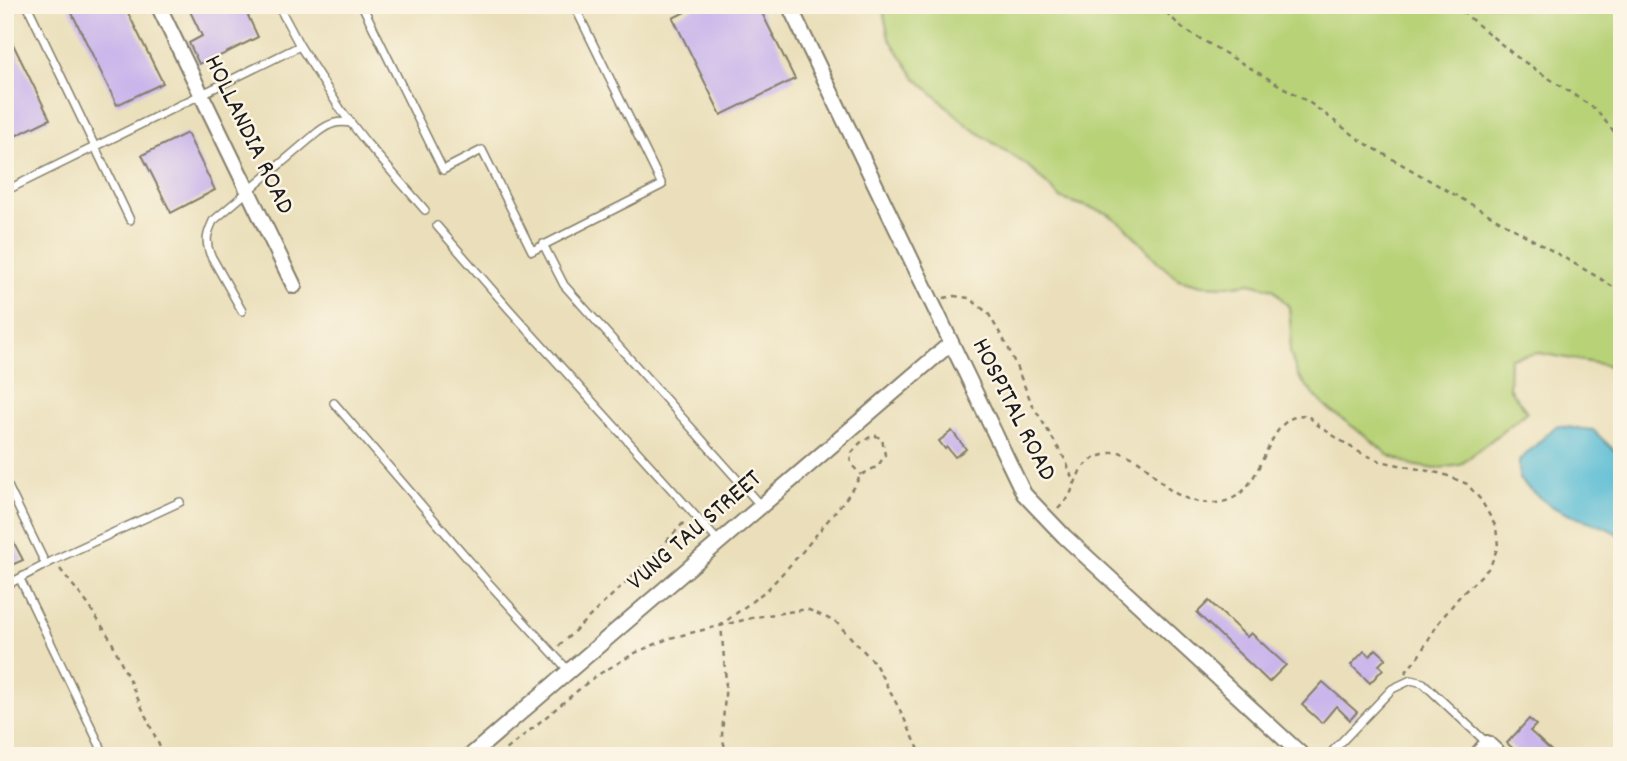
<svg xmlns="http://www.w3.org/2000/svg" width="1627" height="761" font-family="Dekko,sans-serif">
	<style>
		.green { fill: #b7d277; stroke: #6a774a; stroke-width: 2 }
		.water { fill: #56bbd4; stroke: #396c78; stroke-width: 2 }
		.building { fill: #cab6eb }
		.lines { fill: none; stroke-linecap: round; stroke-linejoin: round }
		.lane-casing { stroke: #837e6b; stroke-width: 10 }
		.street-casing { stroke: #837e6b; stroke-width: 18 }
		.path { stroke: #837e6b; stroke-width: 2.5; stroke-dasharray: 5 5; stroke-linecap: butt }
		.lane { stroke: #fff; stroke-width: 7 }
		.street { stroke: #fff; stroke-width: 14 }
		.labels { text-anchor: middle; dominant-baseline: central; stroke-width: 5; stroke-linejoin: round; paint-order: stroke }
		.street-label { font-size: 26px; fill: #1c1c1c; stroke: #fcf5e5 }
	</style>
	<rect width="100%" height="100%" fill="#fcf5e5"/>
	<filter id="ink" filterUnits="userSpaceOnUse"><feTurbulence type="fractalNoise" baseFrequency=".0143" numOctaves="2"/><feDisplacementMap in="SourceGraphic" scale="14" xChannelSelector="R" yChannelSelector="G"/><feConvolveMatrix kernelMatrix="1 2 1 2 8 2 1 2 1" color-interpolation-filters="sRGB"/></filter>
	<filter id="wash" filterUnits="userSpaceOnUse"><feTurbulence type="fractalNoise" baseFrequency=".00686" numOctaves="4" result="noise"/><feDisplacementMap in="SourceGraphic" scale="28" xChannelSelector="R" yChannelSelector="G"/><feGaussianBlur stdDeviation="1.57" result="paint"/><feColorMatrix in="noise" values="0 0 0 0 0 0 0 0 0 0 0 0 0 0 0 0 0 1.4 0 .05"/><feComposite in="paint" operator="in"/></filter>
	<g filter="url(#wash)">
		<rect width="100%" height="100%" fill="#eadfba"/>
		<polygon class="green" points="885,5 1622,5 1622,368 1539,353 1510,358 1509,388 1527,412 1460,465 1435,469 1411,465 1388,455 1370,439 1331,411 1313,394 1298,376 1290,353 1291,330 1289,307 1273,289 1250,283 1227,286 1202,285 1178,279 1159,263 1126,227 1107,213 1062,199 1028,166 968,126 915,77 889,38 884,15"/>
		<path class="water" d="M 1556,426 L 1593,430 L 1622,458 L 1622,537 C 1605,525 1589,522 1570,515 C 1550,508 1534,494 1519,479 L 1519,461 Z"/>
		<g id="blocks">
			<g class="building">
				<polygon points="68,5 124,5 163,83 117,105"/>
				<polygon points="187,5 243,5 258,37 214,59 213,57 199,64 189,43 202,36"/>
				<polygon points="699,5 758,5 795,79 721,115 673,18"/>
				<polygon points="5,28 50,119 5,141"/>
				<polygon points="187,133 215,190 171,213 142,155"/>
				<polygon points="952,431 966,449 955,457 947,447 945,449 939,441"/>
				<polygon points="5,526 23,560 5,568"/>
				<polygon points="1209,601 1247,637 1251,633 1286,665 1269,682 1197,613"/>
				<polygon points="1376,649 1386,658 1379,665 1383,669 1370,683 1351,665 1364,651 1370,656"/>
				<polygon points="1323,682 1357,712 1350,720 1336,706 1322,723 1302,705"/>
				<polygon points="1529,719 1536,725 1530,731 1557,756 1521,756 1507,743"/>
			</g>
		</g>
	</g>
	<g filter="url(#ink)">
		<use href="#blocks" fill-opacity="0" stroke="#837e6b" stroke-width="2"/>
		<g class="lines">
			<g class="lane-casing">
				<g id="lane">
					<polyline points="27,5 130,220"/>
					<polyline points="362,5 443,170 482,150 532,251 662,185 574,5"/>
					<polyline points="300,46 341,110 365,141 425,210"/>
					<polyline points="5,191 300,46 278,5"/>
					<polyline points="437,226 508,308 719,542"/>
					<polyline points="543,244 564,285 761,506"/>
					<path d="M 242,311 L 210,254 C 205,240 207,234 213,221 L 318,132 C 330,123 337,121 351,123"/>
					<polyline points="334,403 485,579 569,671"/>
					<polyline points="5,480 46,565"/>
					<polyline points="20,579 105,756"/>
					<polyline points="5,586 54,560 180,502"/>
					<polyline points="1328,756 1392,689 1411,680 1423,683 1487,743"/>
				</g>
			</g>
			<g class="street-casing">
				<g id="street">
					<polyline points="158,5 294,286"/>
					<polyline points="789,5 1024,494 1064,536 1303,756"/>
					<polyline points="470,756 951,343"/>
					<polyline points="1476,756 1487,743 1501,756"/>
				</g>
			</g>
			<g class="path">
				<polyline points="1159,5 1182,28 1310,103 1363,142 1601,279 1622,293"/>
				<polyline points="1454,5 1517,57 1595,109 1622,141"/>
				<polyline points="944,298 954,296 969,298 988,313 1008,347 1032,404 1066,461 1074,484"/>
				<path d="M 1058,509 L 1069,497 L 1081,469 L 1094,458 L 1117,451 C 1123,454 1131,456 1137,460 C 1149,468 1158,480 1169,489 C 1185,501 1213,508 1231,499 C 1267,484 1265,413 1307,415 L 1319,426 L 1357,451 L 1380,461 L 1443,474 L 1467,484 L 1481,500 L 1496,527 L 1498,546 L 1490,567 L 1460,596 L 1439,622 L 1418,657 L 1405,673"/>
				<polyline points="60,569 87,603 111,640 164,756"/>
				<path d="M 559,646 C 602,604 646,565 686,520"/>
				<polyline points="499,756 594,677 637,652 670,638 756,617 807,609 836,622 874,662 901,712 922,756"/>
				<polyline points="727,756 722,736 726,681 721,625 768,589 803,551 847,497 861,475 878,466 885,455 882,439 874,435 860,443 850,455 851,464 861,475"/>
			</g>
			<use href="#lane" class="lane"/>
			<use href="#street" class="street"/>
		</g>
	</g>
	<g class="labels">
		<g class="street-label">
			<text transform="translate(248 135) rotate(64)">HOLLANDIA ROAD</text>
			<text transform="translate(1013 410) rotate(63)">HOSPITAL ROAD</text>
			<text transform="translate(695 531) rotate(-41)">VUNG TAU STREET</text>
		</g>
	</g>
	<rect width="1627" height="761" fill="none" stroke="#fcf5e5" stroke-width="28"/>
</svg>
